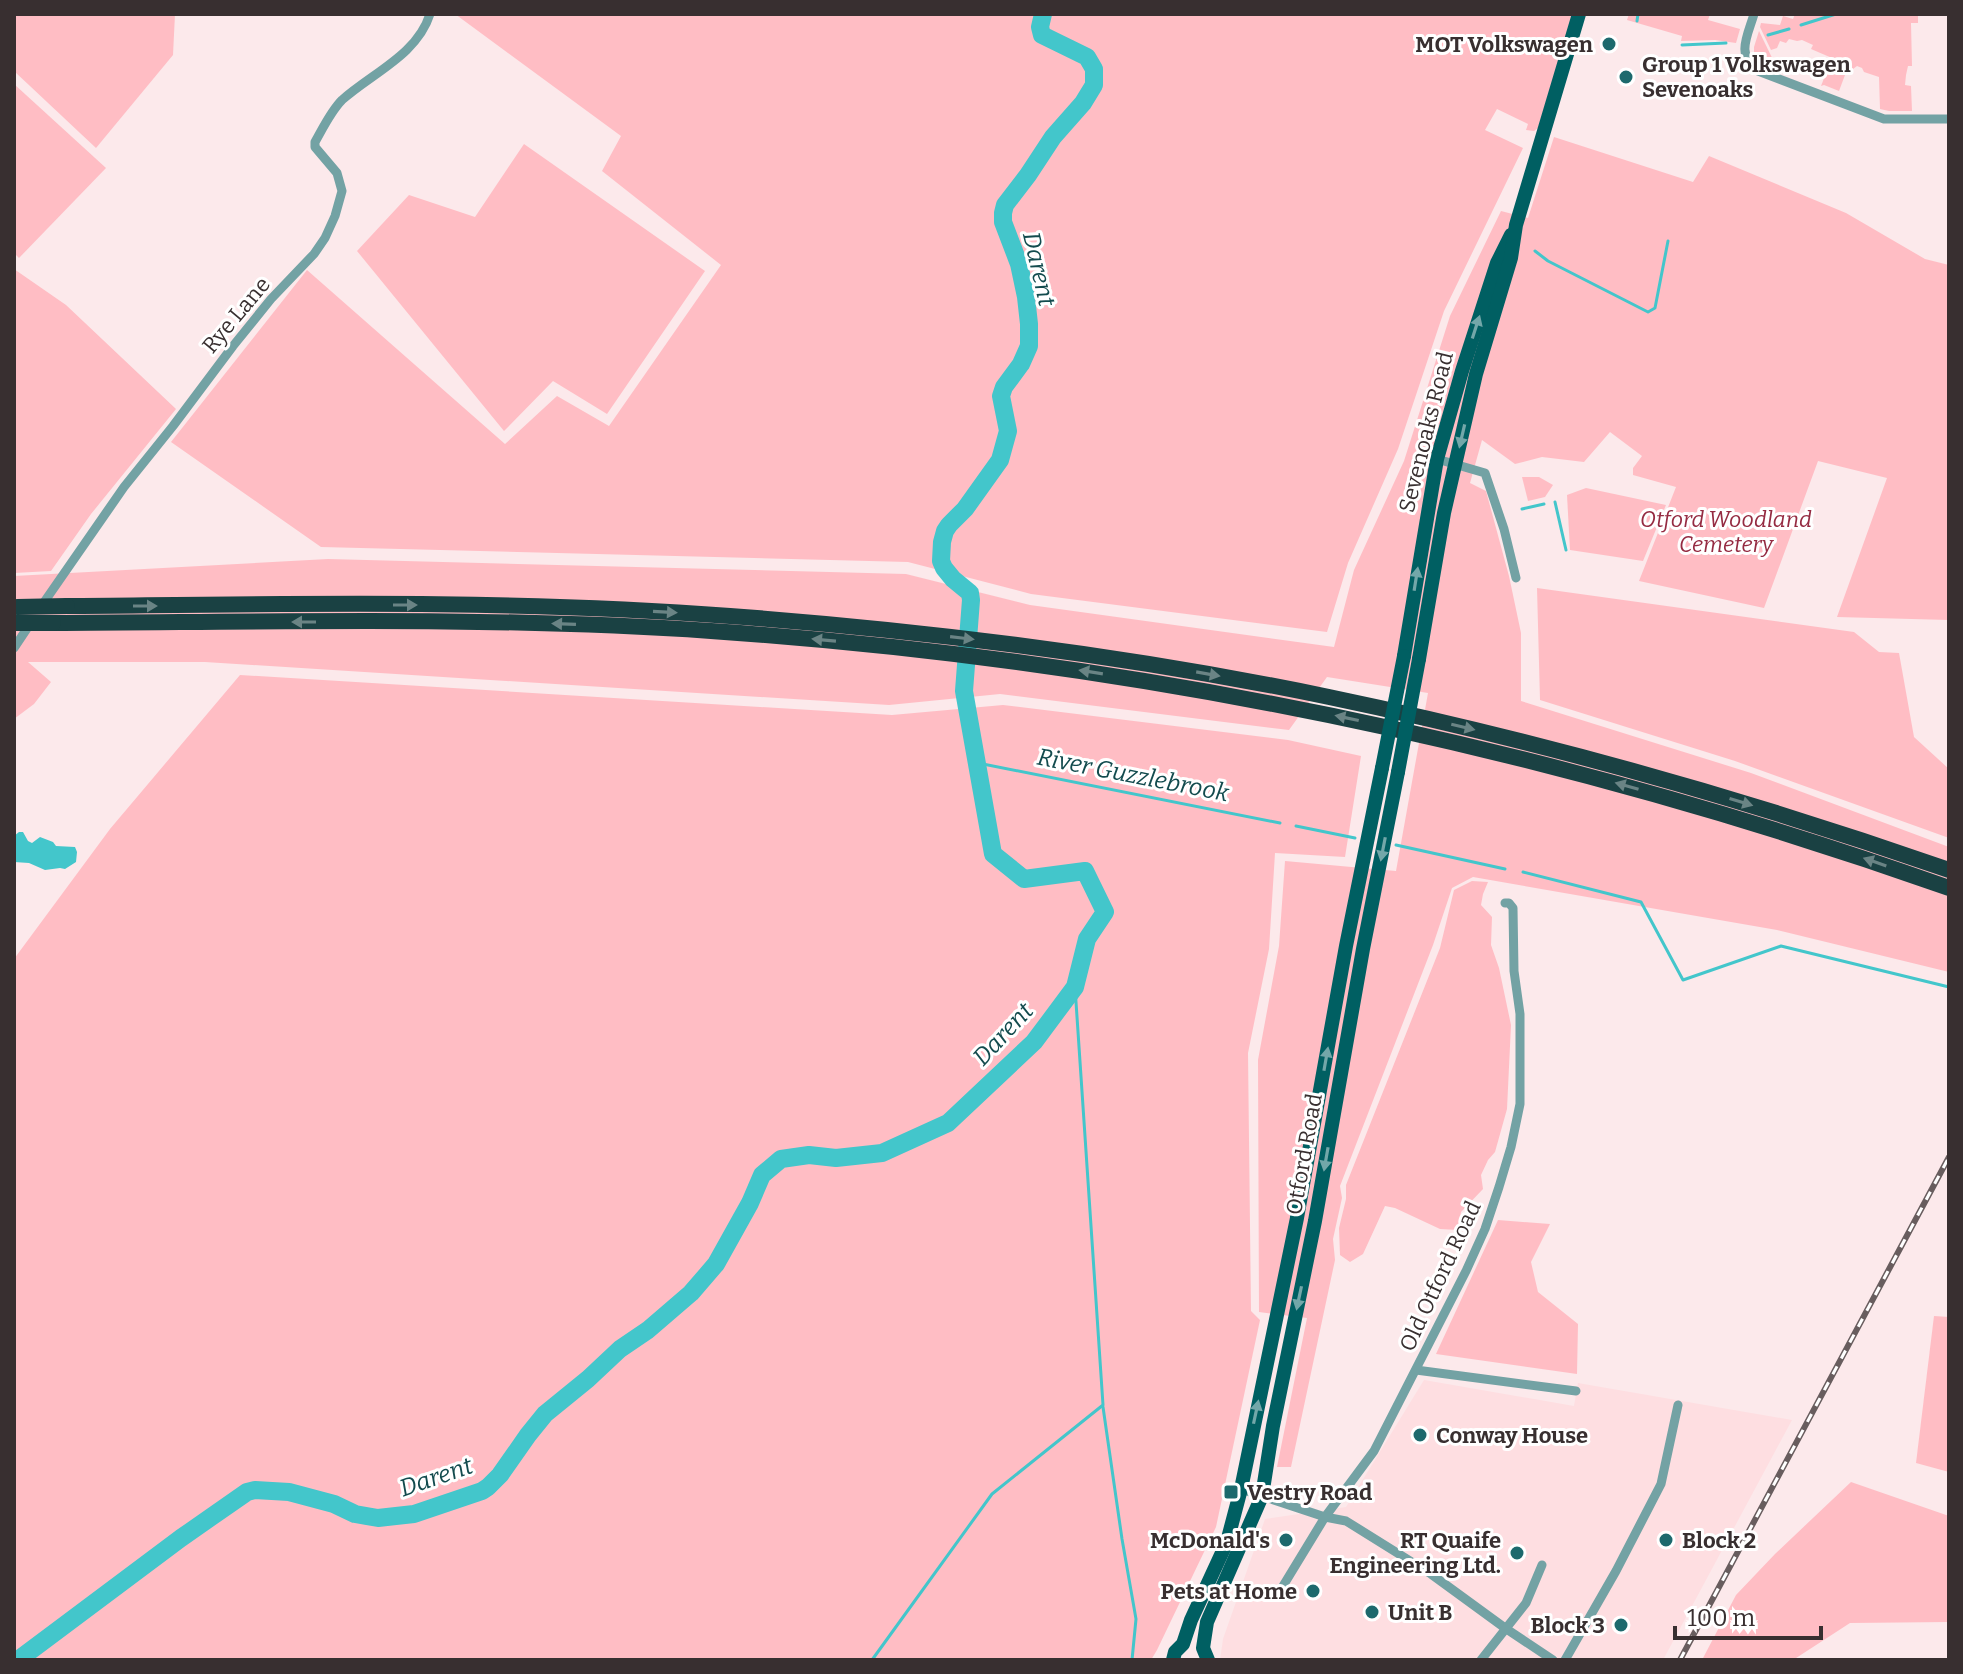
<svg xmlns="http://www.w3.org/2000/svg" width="1963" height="1674" font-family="Bitter,serif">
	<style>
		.built { fill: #fedee1 }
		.green { fill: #ffbdc4 }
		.water { fill: #43c6cb }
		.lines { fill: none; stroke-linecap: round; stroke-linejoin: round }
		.stream { stroke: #43c6cb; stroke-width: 3 }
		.river { stroke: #43c6cb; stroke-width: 18 }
		.minor { stroke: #73a2a4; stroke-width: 9 }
		.primary { stroke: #005f62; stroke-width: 14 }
		.motorway { stroke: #1a4143; stroke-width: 16 }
		.rail-casing { stroke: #685d5e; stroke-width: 6 }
		.rail { stroke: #fff; stroke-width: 3; stroke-dasharray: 9; stroke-linecap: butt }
		.primary-bridge { stroke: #005f62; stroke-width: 14 }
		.motorway-bridge { stroke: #1a4143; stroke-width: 16 }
		.oneway { fill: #73a7a9 }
		.oneway2 { fill: #6a8485 }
		.poi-dot { fill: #1d696d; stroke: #fff; stroke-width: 3 }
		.labels { text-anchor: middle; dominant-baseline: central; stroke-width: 6; stroke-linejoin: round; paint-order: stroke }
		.poi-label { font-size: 22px; font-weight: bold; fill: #382f30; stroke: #fff; text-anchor: end }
		.street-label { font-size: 22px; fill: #382f30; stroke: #fff }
		.park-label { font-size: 22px; font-style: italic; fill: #952b42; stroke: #fff }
		.water-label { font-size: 24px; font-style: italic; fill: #134b4e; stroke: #fff }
	</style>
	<rect width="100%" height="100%" fill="#fce9eb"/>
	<polygon class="built" points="1424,1380 1574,1406 1578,1383 1792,1420 1663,1660 1220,1660 1223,1639 1265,1519 1346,1507"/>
	<g class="green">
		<polygon points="14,14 175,14 173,55 96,148 14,71"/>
		<polygon points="455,14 1573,14 1538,128 1534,131 1526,130 1528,124 1497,109 1485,130 1523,148 1444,311 1398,449 1348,563 1327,632 1031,594 908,562 321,547 171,442 307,270 505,444 557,396 609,426 721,265 602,171 621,136"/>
		<polygon points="1629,14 1710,14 1708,20 1740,29 1736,43 1715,40 1681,41 1682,36 1627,20"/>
		<polygon points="1795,14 1918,14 1918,23 1911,23 1912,66 1908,66 1906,75 1905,85 1911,86 1912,111 1889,111 1880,109 1879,77 1864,72 1862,68 1857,66 1853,69 1848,67 1839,91 1824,85 1821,86 1832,58 1811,49 1813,45 1802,40 1797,41 1789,39 1786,43 1780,41 1777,48 1771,50 1760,27 1761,23 1780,25 1783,16 1793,19"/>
		<polygon points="1759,31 1777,68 1763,63 1754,55 1754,47"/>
		<polygon points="14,84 106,168 19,258 14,253"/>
		<polygon points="1554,137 1693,182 1709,156 1846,213 1925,259 1949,265 1949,620 1837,617 1887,478 1818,461 1764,608 1639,581 1676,487 1633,475 1633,468 1642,456 1610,432 1584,462 1542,457 1515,464 1482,440 1470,483 1486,491 1509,576 1521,633 1521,701 1751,773 1949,847 1949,972 1777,930 1473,877 1452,888 1433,945 1340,1186 1342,1198 1333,1239 1335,1260 1291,1467 1277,1467 1307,1318 1259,1312 1258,1060 1279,946 1285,861 1396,871 1428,693 1327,677 1289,730 1000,694 889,705 205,662 28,662 51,682 34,704 14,719 14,576 328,559 906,574 1030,605 1334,647 1354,570 1404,461 1450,316 1501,211 1528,218"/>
		<polygon points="524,144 705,271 607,414 553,381 504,431 357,251 409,195 475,217"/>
		<polygon points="14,269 66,305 176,409 91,514 51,571 14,573"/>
		<polygon points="1522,477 1539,477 1553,485 1545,497 1528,501"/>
		<polygon points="1586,488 1666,505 1643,561 1570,550 1567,495"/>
		<polygon points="1537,588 1854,632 1879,652 1899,653 1914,737 1949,769 1949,838 1735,761 1540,700"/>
		<polygon points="240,675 892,715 1003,705 1288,740 1361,756 1345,857 1275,853 1269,949 1248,1053 1251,1311 1260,1320 1216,1527 1157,1650 1151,1660 14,1660 14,959 110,829"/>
		<polygon points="1472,881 1488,882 1483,894 1481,905 1492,917 1491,945 1499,968 1511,1025 1507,1109 1495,1152 1488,1160 1481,1175 1483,1189 1461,1212 1458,1230 1440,1229 1395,1208 1385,1206 1363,1254 1350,1262 1340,1255 1339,1228 1346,1199 1346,1185 1440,948 1454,890"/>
		<polygon points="1498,1220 1550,1224 1531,1262 1538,1292 1578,1324 1577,1374 1436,1354"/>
		<polygon points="1934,1316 1949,1317 1949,1472 1916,1463"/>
		<polygon points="1851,1482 1949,1516 1949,1622 1850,1623 1793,1660 1702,1660 1736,1595 1775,1554"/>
	</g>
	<polygon class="water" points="19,832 23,832 28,841 32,843 40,837 53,842 56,846 75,847 77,852 76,862 65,869 60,868 45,870 29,863 14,862 14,836"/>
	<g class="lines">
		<g class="stream">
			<polyline points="1637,21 1638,14"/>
			<polyline points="1801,25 1836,14"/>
			<polyline points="1768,35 1789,29"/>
			<polyline points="1682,45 1726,43"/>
			<polyline points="1535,251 1548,261 1648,312 1655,308 1668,241"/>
			<polyline points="1555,502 1566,550"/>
			<polyline points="1522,509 1544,504"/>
			<polyline points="978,763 1280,823"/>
			<polyline points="1296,826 1355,838"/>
			<polyline points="1396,845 1505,869"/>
			<polyline points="1523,872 1641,902 1683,980 1781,946 1949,987"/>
			<polyline points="1103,1407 1122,1539 1136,1619 1132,1660"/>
			<polyline points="872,1660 992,1494 1103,1405 1075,987"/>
		</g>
		<polyline class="river" points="18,1660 181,1538 247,1492 255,1490 289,1492 334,1504 355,1514 378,1518 414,1514 482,1491 488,1487 500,1475 528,1435 545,1414 588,1379 620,1349 648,1330 691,1293 716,1264 750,1203 762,1175 781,1159 809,1155 836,1158 882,1153 948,1123 1034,1042 1075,987 1087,939 1105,912 1085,871 1024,879 993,854 964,691 971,600 970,593 953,579 944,568 941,561 942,542 945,531 949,525 965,509 1000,460 1008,431 1001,396 1004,387 1021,364 1029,346 1029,324 1026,297 1019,264 1003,222 1003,213 1005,205 1028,175 1053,137 1083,103 1094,85 1094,69 1087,57 1042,35 1040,27 1043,14"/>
		<g class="minor">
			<path d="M 1754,14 C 1748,35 1735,55 1758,71 L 1884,119 L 1949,119"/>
			<polyline points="1437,459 1485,473 1504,529 1516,578"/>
			<path d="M 40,608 L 124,487 L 173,426 L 233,346 L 271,299 L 314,254 L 325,238 L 335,216 L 342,191 L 337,173 L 315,147 L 315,142 C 323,128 331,111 342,100 C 372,73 417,55 430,14"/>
			<polyline points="14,648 32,621"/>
			<polyline points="1416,1370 1576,1391"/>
			<polyline points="1241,1489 1325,1517 1346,1521 1431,1574 1505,1628 1553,1660"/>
			<polyline points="1283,1586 1325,1517 1374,1451 1466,1271 1485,1229 1499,1187 1511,1147 1520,1104 1520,1014 1514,971 1513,908 1509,903 1505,903"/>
			<polyline points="1481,1660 1526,1603 1542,1565"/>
			<polyline points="1565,1660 1616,1571 1661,1484 1678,1405"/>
		</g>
		<g class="primary">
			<polyline points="1404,656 1437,459 1462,371 1497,263 1511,235"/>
			<polyline points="1419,659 1444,513 1476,374 1511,258 1516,225 1579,14"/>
			<polyline points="1173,1660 1175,1652 1183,1644 1191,1620 1227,1542 1241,1489 1297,1218 1346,946 1382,768"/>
			<polyline points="1208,1660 1203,1648 1207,1622 1262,1496 1273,1426 1315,1221 1363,949 1398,772"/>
		</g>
		<g class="motorway">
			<path d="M 67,606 C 288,604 510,599 730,616 C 931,631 1132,656 1329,697 C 1540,741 1746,799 1949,870"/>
			<path d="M 53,623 C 273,622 492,616 711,631 C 1135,660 1548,746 1949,888"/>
		</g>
		<g class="rail-casing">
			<polyline id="rail" points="1680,1660 1949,1157"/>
		</g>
		<use href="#rail" class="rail"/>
		<g class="primary-bridge">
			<polyline points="1382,768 1404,656"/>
			<polyline points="1398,772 1419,659"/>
		</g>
		<g class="motorway-bridge">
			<polyline points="17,607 67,606"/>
			<polyline points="14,623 53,623"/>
		</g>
	</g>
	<defs><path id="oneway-solid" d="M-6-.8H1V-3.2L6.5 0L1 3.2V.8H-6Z" transform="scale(2)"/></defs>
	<g class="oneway">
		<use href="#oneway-solid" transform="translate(1476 327) rotate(-72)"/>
		<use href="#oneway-solid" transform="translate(1462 436) rotate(103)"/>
		<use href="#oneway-solid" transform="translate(1416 579) rotate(-81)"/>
		<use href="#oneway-solid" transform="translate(1383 849) rotate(101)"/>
		<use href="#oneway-solid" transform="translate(1326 1059) rotate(-80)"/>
		<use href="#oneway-solid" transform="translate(1326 1159) rotate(100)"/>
		<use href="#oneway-solid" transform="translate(1299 1298) rotate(102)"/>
		<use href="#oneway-solid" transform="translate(1256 1412) rotate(-78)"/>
	</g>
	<g class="oneway2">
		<use href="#oneway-solid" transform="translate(405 605)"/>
		<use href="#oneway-solid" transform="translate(145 606)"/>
		<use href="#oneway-solid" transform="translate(665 612) rotate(3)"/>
		<use href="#oneway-solid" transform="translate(304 622) rotate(180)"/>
		<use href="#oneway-solid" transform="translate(564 624) rotate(-178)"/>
		<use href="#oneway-solid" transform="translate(962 638) rotate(7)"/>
		<use href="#oneway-solid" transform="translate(824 640) rotate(-175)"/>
		<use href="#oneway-solid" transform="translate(1091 672) rotate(-171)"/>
		<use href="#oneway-solid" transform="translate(1208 674) rotate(10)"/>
		<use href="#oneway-solid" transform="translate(1347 718) rotate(-168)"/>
		<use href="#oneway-solid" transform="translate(1463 727) rotate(13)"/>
		<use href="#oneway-solid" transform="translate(1627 786) rotate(-164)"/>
		<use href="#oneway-solid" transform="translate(1741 802) rotate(17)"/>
		<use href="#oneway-solid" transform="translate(1875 862) rotate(-161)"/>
	</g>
	<g class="poi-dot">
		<circle cx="1609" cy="44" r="8"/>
		<circle cx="1626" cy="77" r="8"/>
		<circle cx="1420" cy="1435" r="8"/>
		<rect x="1223" y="1484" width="16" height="16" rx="4"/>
		<circle cx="1286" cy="1540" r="8"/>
		<circle cx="1666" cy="1540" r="8"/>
		<circle cx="1517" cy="1553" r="8"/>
		<circle cx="1313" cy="1591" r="8"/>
		<circle cx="1372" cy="1612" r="8"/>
		<circle cx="1621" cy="1625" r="8"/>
	</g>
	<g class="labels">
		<g class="poi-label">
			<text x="1593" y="44">MOT Volkswagen</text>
			<text x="1642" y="64" text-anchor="start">Group 1 Volkswagen<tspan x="1642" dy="25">Sevenoaks</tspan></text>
			<text x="1436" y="1435" text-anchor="start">Conway House</text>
			<text x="1247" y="1492" text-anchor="start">Vestry Road</text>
			<text x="1270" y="1540">McDonald's</text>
			<text x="1501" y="1540">RT Quaife<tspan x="1501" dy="25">Engineering Ltd.</tspan></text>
			<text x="1682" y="1540" text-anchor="start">Block 2</text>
			<text x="1297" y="1591">Pets at Home</text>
			<text x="1388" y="1612" text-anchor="start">Unit B</text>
			<text x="1605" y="1625">Block 3</text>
		</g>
		<g class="street-label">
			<text transform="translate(236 315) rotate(-50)">Rye Lane</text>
			<text transform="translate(1426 432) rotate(-76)">Sevenoaks Road</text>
			<text transform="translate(1304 1154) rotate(-80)">Otford Road</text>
			<text transform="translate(1440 1276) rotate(-65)">Old Otford Road</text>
		</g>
		<g class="park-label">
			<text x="1726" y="519">Otford Woodland<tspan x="1726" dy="25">Cemetery</tspan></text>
		</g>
		<g class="water-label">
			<text transform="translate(1039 269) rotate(77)">Darent</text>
			<text transform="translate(1133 775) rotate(11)">River Guzzlebrook</text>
			<text transform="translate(1003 1034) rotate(-47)">Darent</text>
			<text transform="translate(436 1477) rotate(-19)">Darent</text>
		</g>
	</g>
	<rect width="1963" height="1674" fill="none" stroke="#382f30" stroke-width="32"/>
	<path d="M1675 1626v12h146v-12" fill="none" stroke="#382f30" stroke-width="4"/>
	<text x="1687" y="1626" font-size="24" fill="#382f30" stroke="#ffffff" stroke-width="6" paint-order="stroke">100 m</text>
</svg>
